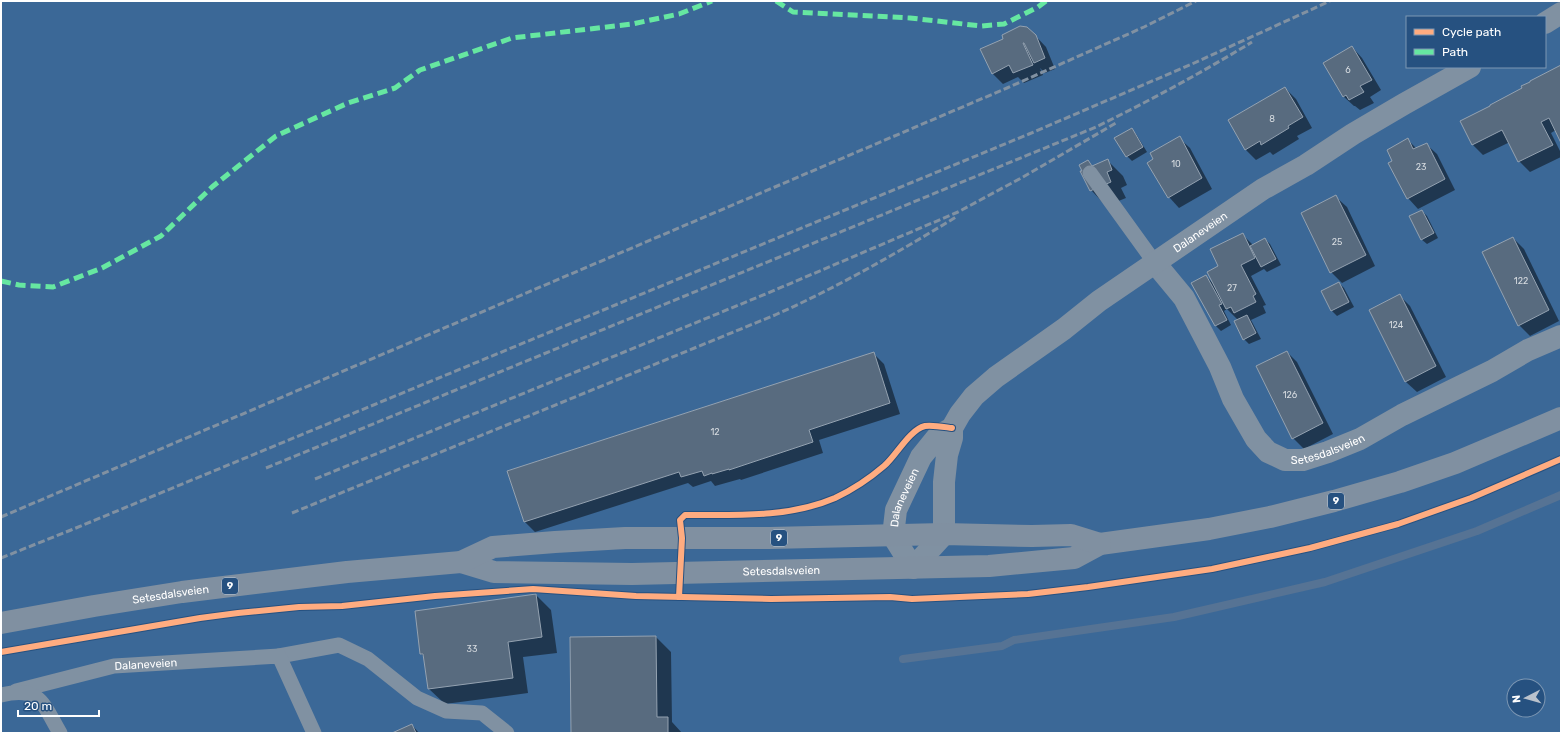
<svg xmlns="http://www.w3.org/2000/svg" width="1562" height="734" font-family="Rubik,sans-serif">
	<style>
		.park { fill: #3b6897; fill-rule: evenodd }
		.shadow { fill: #0007 }
		.lines { fill: none; stroke-linecap: round; stroke-linejoin: round }
		.stream { stroke: #567394; stroke-width: 8 }
		.building { fill: #586b7f; stroke: #94a2b1 }
		.service { stroke: #8091a2; stroke-width: 15 }
		.minor { stroke: #8091a2; stroke-width: 22 }
		.trunk { stroke: #8090a1; stroke-width: 22 }
		.rail { stroke: #8191a2; stroke-width: 3; stroke-dasharray: 7 3; stroke-linecap: butt }
		.quiet { stroke: #66e7a1; stroke-width: 5; stroke-dasharray: 10 5; stroke-linecap: butt }
		.cycleway-casing { stroke: #265180; stroke-width: 8 }
		.cycleway { stroke: #ffac80; stroke-width: 6 }
		.labels { text-anchor: middle; dominant-baseline: central; stroke-width: 3; stroke-linejoin: round; paint-order: stroke }
		.number-label { font-size: 9px; fill: #d5dadf }
		.shield { fill: #265180; stroke: #becbd9; stroke-width: 1 }
		.shield-label { font-size: 10px; font-weight: bold; fill: #fff }
		.street-label { font-size: 11px; fill: #fff; stroke: #265180 }
	</style>
	<rect width="100%" height="100%" fill="#3a526c"/>
	<path class="park" d="M 1,1 L 1561,1 L 1561,733 L 1,733 ZM 1407,17 L 1545,17 L 1545,67 L 1407,67 ZM 1514,686 L 1538,686 L 1538,710 L 1514,710 Z"/>
	<g class="shadow">
		<polygon points="1030,30 1046,47 1055,69 1045,73 1040,68 1043,75 1024,83 1018,77 1003,84 992,73"/>
		<polygon points="1352,47 1362,58 1381,90 1370,97 1374,103 1360,110 1355,106 1354,106 1343,96"/>
		<polygon points="1561,66 1561,141 1556,130 1551,133 1561,153 1561,157 1530,172 1519,161 1510,142 1483,155 1473,145 1523,89"/>
		<polygon points="1285,88 1296,99 1312,128 1297,136 1299,139 1273,155 1270,152 1256,160 1246,150"/>
		<polygon points="1131,129 1136,134 1147,152 1132,161 1127,156"/>
		<polygon points="1179,138 1190,148 1212,189 1179,208 1169,197"/>
		<polygon points="1408,140 1417,149 1426,144 1437,154 1455,190 1418,209 1408,198 1394,161"/>
		<polygon points="1107,160 1123,176 1127,185 1121,188 1126,198 1106,206 1091,190 1088,161 1093,167"/>
		<polygon points="1336,197 1347,207 1375,266 1342,283 1331,272"/>
		<polygon points="1422,211 1427,216 1438,238 1427,244 1421,239"/>
		<polygon points="1242,234 1253,245 1265,239 1270,244 1281,265 1267,272 1264,269 1251,276 1266,305 1263,306 1266,313 1251,320 1261,339 1249,344 1244,339 1238,320 1227,309 1224,311 1231,325 1221,331 1216,326 1192,283 1206,276 1213,283 1219,267"/>
		<polygon points="1513,238 1524,249 1559,321 1530,336 1519,325"/>
		<polygon points="1339,283 1344,288 1354,307 1337,316 1332,311"/>
		<polygon points="1399,295 1410,306 1446,377 1417,392 1406,382 1370,310"/>
		<polygon points="1287,352 1297,362 1333,434 1304,449 1293,438 1257,367"/>
		<polygon points="873,353 884,364 900,414 819,440 823,453 741,480 740,479 715,486 711,481 693,487 688,483 535,532 525,522 508,471"/>
		<polygon points="536,595 551,610 557,653 523,657 528,693 445,704 429,689 425,657 421,654"/>
		<polygon points="656,637 671,652 672,722 682,733 572,733"/>
		<polygon points="412,725 419,733 394,733"/>
	</g>
	<g class="lines">
		<polyline class="stream" points="903,659 1002,646 1014,640 1174,617 1325,582 1477,531 1561,495"/>
	</g>
	<g class="building">
		<polygon points="1020,26 1027,27 1036,35 1045,58 1034,63 1024,43 1023,43 1033,65 1013,73 1009,65 992,74 980,49 1003,39 1002,35"/>
		<polygon points="1352,46 1372,80 1360,86 1364,92 1349,100 1346,95 1343,97 1323,63"/>
		<polygon points="1561,65 1561,143 1549,118 1541,122 1553,145 1518,162 1502,130 1472,145 1460,121 1490,106 1490,105 1522,88 1521,86 1530,82 1530,81"/>
		<polygon points="1285,87 1303,117 1288,126 1289,128 1261,145 1260,141 1245,150 1228,120"/>
		<polygon points="1132,128 1143,147 1126,157 1114,138"/>
		<polygon points="1180,136 1202,178 1168,198 1147,163 1153,159 1150,153"/>
		<polygon points="1408,138 1413,149 1427,143 1445,179 1407,199 1388,163 1392,161 1387,150"/>
		<polygon points="1108,159 1112,170 1107,172 1111,182 1090,191 1080,171 1082,171 1079,165 1088,160 1092,166"/>
		<polygon points="1336,195 1366,255 1330,273 1301,213"/>
		<polygon points="1422,210 1434,233 1421,240 1409,216"/>
		<polygon points="1243,233 1255,258 1241,265 1256,294 1253,296 1256,302 1234,313 1231,307 1226,309 1207,272 1218,266 1210,249"/>
		<polygon points="1513,237 1549,310 1518,326 1482,252"/>
		<polygon points="1265,238 1276,259 1261,267 1250,246"/>
		<polygon points="1206,275 1222,304 1219,305 1227,320 1215,326 1191,283"/>
		<polygon points="1339,282 1349,302 1331,311 1321,291"/>
		<polygon points="1400,294 1436,366 1405,382 1369,310"/>
		<polygon points="1247,315 1256,333 1243,340 1234,321"/>
		<polygon points="1287,351 1323,423 1292,439 1256,366"/>
		<polygon points="874,352 890,403 809,430 813,442 729,470 729,469 712,474 712,473 704,476 702,471 681,477 679,472 524,522 507,471"/>
		<polygon points="536,594 542,637 508,642 513,678 428,689 423,654 420,654 415,611"/>
		<polygon points="656,636 657,717 668,717 668,733 571,733 570,637"/>
		<polygon points="412,724 416,733 392,733"/>
	</g>
	<g class="lines">
		<g class="service">
			<polyline points="1090,173 1155,263"/>
			<polyline points="279,656 339,645 368,659 417,698 446,711 482,713 507,733"/>
			<path id="s1" d="M 16,691 L 114,666 L 279,656 L 314,733"/>
			<path d="M 1,695 C 40,685 43,704 60,733"/>
		</g>
		<g class="minor">
			<polyline points="1545,23 1561,13"/>
			<path id="s2" d="M 1155,263 L 1184,298 L 1220,367 L 1233,399 L 1256,439 L 1268,452 L 1285,460 L 1303,460 L 1328,452 L 1360,439 L 1402,415 L 1492,371 L 1528,350 L 1561,336"/>
			<path id="s3" d="M 952,428 L 952,438 L 947,455 L 944,482 L 944,534 L 913,568 L 893,536 L 896,510 L 921,457 L 938,436 L 952,428 L 960,414 L 974,396 L 996,377 L 1064,329 L 1099,301 L 1263,189 L 1306,165 L 1353,134 L 1404,104 L 1470,67"/>
		</g>
		<g class="trunk">
			<path id="s4" d="M 461,562 L 494,572 L 632,574 L 989,566 L 1074,558 L 1100,544 L 1209,529 L 1270,517 L 1334,501 L 1400,482 L 1455,463 L 1561,418"/>
			<path id="s5" d="M 1,623 L 94,606 L 182,592 L 347,572 L 461,562 L 493,547 L 555,542 L 625,538 L 770,538 L 944,534 L 1032,536 L 1071,535 L 1100,544"/>
		</g>
		<g class="rail">
			<path d="M 266,468 L 1096,127 C 1149,101 1201,73 1252,42"/>
			<polyline points="315,479 768,293 958,212 1023,177 1116,123"/>
			<path d="M 292,513 L 775,315 C 838,287 897,253 956,217"/>
			<polyline points="1,517 1007,88 1144,27 1196,1"/>
			<polyline points="1,558 71,530 1029,134 1192,64 1330,1"/>
		</g>
		<g class="quiet">
			<polyline points="776,1 793,12 910,18 981,26 1004,24 1038,7 1046,1"/>
			<polyline points="1,281 19,285 53,287 102,268 161,236 212,187 276,136 348,103 395,88 420,70 512,38 632,24 679,14 712,1"/>
		</g>
		<g class="cycleway-casing">
			<g id="cycleway">
				<path d="M 679,597 L 682,538 L 680,520 L 685,515 C 735,515 789,518 835,498 C 852,490 870,478 884,466 C 896,456 909,430 925,426 C 933,425 944,427 952,428"/>
				<polyline points="1,652 200,618 238,613 299,607 342,606 435,596 533,589 636,596 771,599 890,597 912,599 1028,594 1088,587 1212,569 1310,548 1398,524 1471,498 1561,459"/>
			</g>
		</g>
		<use href="#cycleway" class="cycleway"/>
	</g>
	<g class="labels">
		<g class="number-label">
			<text x="1348" y="70">6</text>
			<text x="1272" y="119">8</text>
			<text x="1176" y="164">10</text>
			<text x="1421" y="167">23</text>
			<text x="1337" y="242">25</text>
			<text x="1521" y="281">122</text>
			<text x="1232" y="288">27</text>
			<text x="1396" y="325">124</text>
			<text x="1290" y="395">126</text>
			<text x="715" y="432">12</text>
			<text x="472" y="649">33</text>
		</g>
		<g class="shield">
			<rect x="1328" y="493" width="16" height="16" rx="3"/>
			<rect x="771" y="530" width="16" height="16" rx="3"/>
			<rect x="222" y="578" width="16" height="16" rx="3"/>
		</g>
		<g class="shield-label">
			<text x="1336" y="501">9</text>
			<text x="779" y="538">9</text>
			<text x="230" y="586">9</text>
		</g>
		<g class="street-label">
			<text stroke="none"><textPath href="#s3" startOffset="637">Dalaneveien</textPath></text>
			<text stroke="none"><textPath href="#s2" startOffset="285">Setesdalsveien</textPath></text>
			<text stroke="none"><textPath href="#s3" startOffset="231">Dalaneveien</textPath></text>
			<text stroke="none"><textPath href="#s4" startOffset="322">Setesdalsveien</textPath></text>
			<text stroke="none"><textPath href="#s5" startOffset="172">Setesdalsveien</textPath></text>
			<text stroke="none"><textPath href="#s1" startOffset="133">Dalaneveien</textPath></text>
		</g>
	</g>
	<rect width="1562" height="734" fill="none" stroke="#ffffff" stroke-width="4"/>
	<rect x="1406" y="16" width="140" height="52" fill="#265180" stroke="#7d97b3"/>
	<rect x="1414" y="29" width="20" height="6" fill="#ffac80" stroke="#7d97b3"/>
	<text x="1442" y="36" font-size="12" fill="#ffffff">Cycle path</text>
	<rect x="1414" y="49" width="20" height="6" fill="#66e7a1" stroke="#7d97b3"/>
	<text x="1442" y="56" font-size="12" fill="#ffffff">Path</text>
	<g transform="translate(1526 698) rotate(264)"><circle r="19" fill="#265180" stroke="#7d97b3"/>
	<path d="M0-3L7 15L0 10L-7 15Z" fill="#bac2cc"/>
	<text y="-6" font-size="11" font-weight="bold" text-anchor="middle" fill="#ffffff">N</text>
	</g>
	<path d="M18 710v6h81v-6" fill="none" stroke="#ffffff" stroke-width="2"/>
	<text x="24" y="710" font-size="12" fill="#ffffff" stroke="#265180" stroke-width="3" paint-order="stroke">20 m</text>
</svg>
